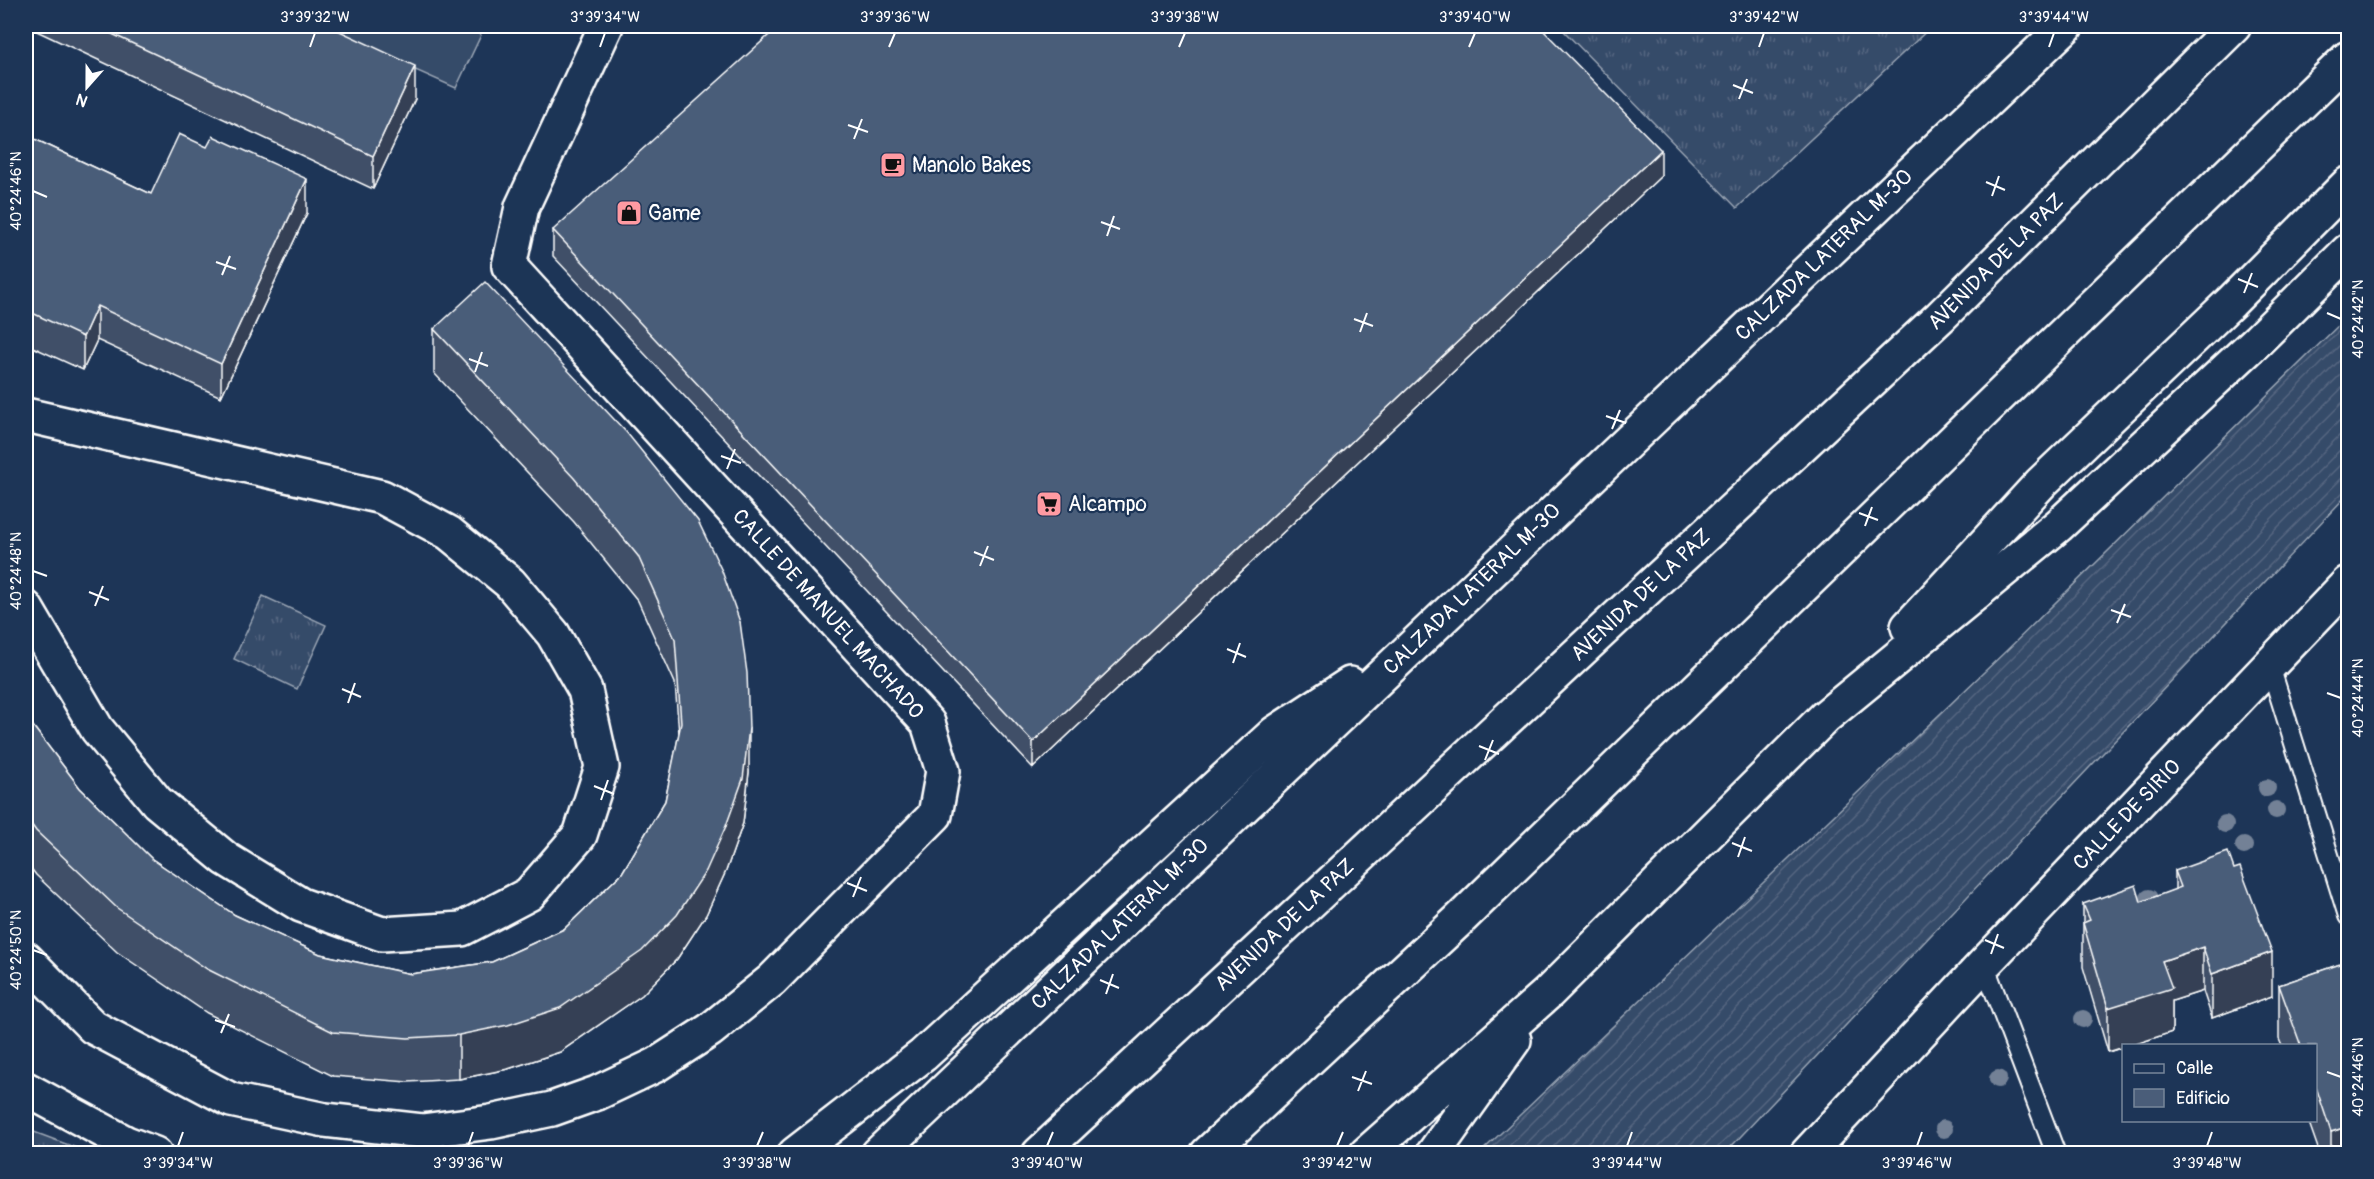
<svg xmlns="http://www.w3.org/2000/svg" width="2374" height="1179" font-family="Pangolin,sans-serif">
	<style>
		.grass { fill: url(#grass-tufts); stroke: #9aa5b4; stroke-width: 1.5 }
		.garden { fill: url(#garden-furrows); stroke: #9aa5b4; stroke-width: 1.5 }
		.pitch { fill: #364b69; stroke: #9aa5b4; stroke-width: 1.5 }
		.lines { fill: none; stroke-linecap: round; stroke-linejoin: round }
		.lane-casing { stroke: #fff; stroke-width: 22 }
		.street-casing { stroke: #fff; stroke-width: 38 }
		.secondary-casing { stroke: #fff; stroke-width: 38 }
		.highway-casing { stroke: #fff; stroke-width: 38 }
		.lane { stroke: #1d3557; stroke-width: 18 }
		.street { stroke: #1d3557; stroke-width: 33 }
		.secondary { stroke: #1d3557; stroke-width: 33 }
		.highway { stroke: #1d3557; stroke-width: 33 }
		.tree { fill: #738196 }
		.wall { fill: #405068; stroke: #fff; stroke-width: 1.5 }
		.shaded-wall { fill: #344155; stroke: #fff; stroke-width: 1.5 }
		.building { fill: #4a5d79; stroke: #fff; stroke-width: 1.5 }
		.ticks { fill: none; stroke: #fff; stroke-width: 2 }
		.labels { text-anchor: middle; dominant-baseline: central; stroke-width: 4.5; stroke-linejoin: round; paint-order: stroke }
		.poi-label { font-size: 21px; fill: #fff; stroke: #1d3557; text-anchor: start }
		.street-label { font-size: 21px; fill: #fff; stroke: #1d3557 }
		.neatline { fill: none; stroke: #fff; stroke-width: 2 }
		.ticks-label { font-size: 15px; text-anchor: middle; fill: #fff }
	</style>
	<defs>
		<pattern id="grass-tufts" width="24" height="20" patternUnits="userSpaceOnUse" patternTransform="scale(1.5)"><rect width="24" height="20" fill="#364b69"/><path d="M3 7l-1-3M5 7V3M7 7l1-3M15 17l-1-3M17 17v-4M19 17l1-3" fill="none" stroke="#546680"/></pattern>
		<pattern id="garden-furrows" width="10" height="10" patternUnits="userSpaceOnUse" patternTransform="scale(1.5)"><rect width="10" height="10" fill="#364b69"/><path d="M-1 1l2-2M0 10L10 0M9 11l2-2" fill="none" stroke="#546680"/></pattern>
	</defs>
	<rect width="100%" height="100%" fill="#1d3557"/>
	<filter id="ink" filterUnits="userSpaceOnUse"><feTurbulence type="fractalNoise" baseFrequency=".0167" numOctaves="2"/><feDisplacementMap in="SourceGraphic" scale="12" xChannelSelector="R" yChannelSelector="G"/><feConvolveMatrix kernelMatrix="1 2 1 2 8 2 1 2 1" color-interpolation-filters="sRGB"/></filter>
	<g filter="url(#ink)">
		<g class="grass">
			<polygon points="1559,26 1558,26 1932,26 1737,208"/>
			<polygon points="263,596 326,625 297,689 234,659"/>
			<polygon points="26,1129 90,1153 26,1153"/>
		</g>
		<polygon class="garden" points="2348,316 2348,494 1725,1153 1480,1153 2005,652"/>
		<polygon class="pitch" points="333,26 462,26 481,35 456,88 330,32"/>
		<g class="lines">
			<g class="lane-casing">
				<g id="lane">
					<polyline points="2270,666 2348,916"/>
					<polyline points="1984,964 2056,1154"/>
				</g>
			</g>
			<g class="street-casing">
				<g id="street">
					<polyline points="26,415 382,497 449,533 510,583 553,634 585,690 602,767 580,835 529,894 462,929 382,934 301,905 226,859 157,802 97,729 26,608"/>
					<polyline points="26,959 93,1027 231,1100 325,1120 422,1131 491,1122 552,1109 597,1093 656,1065 710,1030 772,980 935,815 943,771 928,723 509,266 522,207 606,26"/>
					<polyline points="1807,1154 1984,964 2348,583"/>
				</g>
			</g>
			<g class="secondary-casing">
				<polyline id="secondary" points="26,1089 126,1143 155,1154"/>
			</g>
			<g class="highway-casing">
				<g id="highway">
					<polyline points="1908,627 2041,483 2231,302 2348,184"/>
					<polyline points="795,1154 923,1055 1275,733 1350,684"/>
					<polyline points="878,1154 2066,26"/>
					<polyline points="1039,1154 1940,317 2234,26"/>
					<polyline points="1207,1154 1458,921 2348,58"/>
					<polyline points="1366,1154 1548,993 1825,717 2059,525 2258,340 2348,251"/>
					<polyline points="1433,1154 1514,1040"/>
				</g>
			</g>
			<use href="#lane" class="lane"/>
			<use href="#street" class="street"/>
			<use href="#secondary" class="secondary"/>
			<use href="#highway" class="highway"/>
		</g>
		<g class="tree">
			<circle cx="2267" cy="788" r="9"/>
			<circle cx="2276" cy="810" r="9"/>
			<circle cx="2225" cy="824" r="9"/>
			<circle cx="2244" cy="846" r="9"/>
			<circle cx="2149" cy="898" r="9"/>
			<circle cx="2083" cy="1019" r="9"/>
			<circle cx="1998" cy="1079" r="9"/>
			<circle cx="1944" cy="1129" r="9"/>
		</g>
		<g class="wall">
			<polygon points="26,26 329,26 415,99 373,189"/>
			<polygon points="26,135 151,194 307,213 221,397 97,340 83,370 26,344"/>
			<polygon points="1661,176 1033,768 553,256 553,230"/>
			<polygon points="434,329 740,622 749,772 743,823 726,871 706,915 677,959 642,995 560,1052 508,1069 459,1079 408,1082 333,1076 207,1013 117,952 36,875 26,862 26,717 80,788 152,859 235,915 320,954 411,974 492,962 564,929 622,873 665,801 679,734 675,683 638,601 574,522 434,373"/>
			<polygon points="2175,871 2272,996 2212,1018 2203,991 2172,1001 2172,1032 2130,1046 2124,1046 2124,1047 2108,1052 2083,967 2083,904 2141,902 2175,890"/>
			<polygon points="2349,961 2349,1154 2320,1154 2308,1120 2316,1120 2316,1046 2282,1046 2279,1039 2279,985"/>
		</g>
		<g class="shaded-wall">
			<polygon points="415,66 415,99 373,189 373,156"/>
			<polygon points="1661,150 1661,176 1033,768 1033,742"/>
			<polygon points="307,179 307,213 221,397 221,364"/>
			<polygon points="97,306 97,340 83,370 83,337"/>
			<polygon points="749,728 749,772 743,823 726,871 706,915 677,959 642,995 560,1052 508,1069 459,1079 459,1035 726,826"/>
			<polygon points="2203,947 2203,991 2172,1001 2172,1032 2130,1046 2124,1046 2124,1047 2108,1052 2108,1008 2162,961"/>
			<polygon points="2272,952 2272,996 2212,1018 2212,974"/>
			<polygon points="2349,1020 2349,1074 2343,1023"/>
			<polygon points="2349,1126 2349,1154 2331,1154 2331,1132"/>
		</g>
		<g class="building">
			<polygon points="95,26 329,26 415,66 373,156"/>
			<polygon points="779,26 1539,26 1661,150 1033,742 553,230"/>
			<polygon points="179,134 207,147 213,136 307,179 221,364 97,306 83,337 26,310 26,135 151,194"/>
			<polygon points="485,282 627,433 698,521 722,571 740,622 747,673 749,728 743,779 726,826 706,871 677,915 642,951 560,1008 508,1025 459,1035 408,1038 333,1032 207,969 117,908 36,831 26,817 26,717 80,788 152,859 235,915 320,954 411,974 492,962 564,929 622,873 665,801 681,723 675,639 638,556 574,478 434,329"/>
			<polygon points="2228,852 2234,869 2240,867 2272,952 2212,974 2203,947 2162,961 2172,988 2108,1008 2083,923 2090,920 2083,904 2136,885 2141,902 2181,887 2175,871"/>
			<polygon points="2349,961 2349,1020 2343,1023 2349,1038 2349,1126 2331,1132 2316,1087 2316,1046 2301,1046 2279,985"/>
			<polygon points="1949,1146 1952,1154 1929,1154"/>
		</g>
	</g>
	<path class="ticks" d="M 310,47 L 315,33M 600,47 L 605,33M 889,47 L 895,33M 1179,47 L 1185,33M 1469,47 L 1475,33M 1759,47 L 1764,33M 2049,47 L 2054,33M 1733,85 L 1753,93M 1739,99 L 1747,79M 848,125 L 868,132M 854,139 L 862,119M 1986,182 L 2005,190M 33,191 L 47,197M 1992,196 L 1999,176M 1101,222 L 1120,229M 1107,236 L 1114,216M 216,262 L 236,269M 222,275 L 230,256M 2238,279 L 2258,287M 2244,293 L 2252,273M 2327,313 L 2341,319M 1354,319 L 1373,326M 1360,332 L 1367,313M 469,359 L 488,366M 475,372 L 482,352M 1606,416 L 1626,423M 1612,429 L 1620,410M 721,456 L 741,463M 727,469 L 735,449M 1859,513 L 1878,520M 1865,526 L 1872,507M 974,552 L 994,560M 980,566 L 988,546M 33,571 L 47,576M 89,592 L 109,600M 95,606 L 103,586M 2111,610 L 2131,617M 2117,623 L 2125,604M 1227,649 L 1246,657M 1233,663 L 1240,643M 342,689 L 361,697M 2327,693 L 2341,698M 348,703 L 355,683M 1479,746 L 1499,754M 1485,760 L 1493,740M 594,786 L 614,794M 601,800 L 608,780M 1732,843 L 1752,851M 1738,857 L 1745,837M 847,883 L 867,891M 853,897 L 861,877M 1985,940 L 2004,948M 33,950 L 47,955M 1991,954 L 1998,934M 1100,980 L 1119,988M 1106,994 L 1113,974M 215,1020 L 235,1027M 221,1033 L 229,1014M 2327,1072 L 2341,1077M 1352,1077 L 1372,1084M 1358,1091 L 1366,1071M 178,1146 L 183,1132M 468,1146 L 473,1132M 757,1146 L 763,1132M 1047,1146 L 1053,1132M 1337,1146 L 1343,1132M 1627,1146 L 1632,1132M 1917,1146 L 1922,1132M 2207,1146 L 2212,1132"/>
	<defs>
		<g id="cafe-square" transform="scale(1.35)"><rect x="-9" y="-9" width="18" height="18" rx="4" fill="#ff9aa2" stroke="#1d3557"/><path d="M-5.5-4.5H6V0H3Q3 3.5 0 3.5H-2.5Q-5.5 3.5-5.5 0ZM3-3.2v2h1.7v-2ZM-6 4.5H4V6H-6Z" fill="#111"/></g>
		<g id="shop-square" transform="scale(1.35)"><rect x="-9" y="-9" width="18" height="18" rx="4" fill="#ff9aa2" stroke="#1d3557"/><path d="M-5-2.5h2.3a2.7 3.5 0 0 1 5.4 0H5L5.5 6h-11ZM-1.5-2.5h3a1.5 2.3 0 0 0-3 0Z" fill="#111"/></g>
		<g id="supermarket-square" transform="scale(1.35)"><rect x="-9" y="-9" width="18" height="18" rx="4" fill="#ff9aa2" stroke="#1d3557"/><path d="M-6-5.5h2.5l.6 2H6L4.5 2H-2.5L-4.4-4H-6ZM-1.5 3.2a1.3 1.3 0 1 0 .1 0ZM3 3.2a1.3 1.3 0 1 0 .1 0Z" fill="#111"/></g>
	</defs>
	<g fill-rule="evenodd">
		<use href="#cafe-square" x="893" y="165"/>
		<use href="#shop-square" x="629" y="213"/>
		<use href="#supermarket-square" x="1049" y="504"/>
	</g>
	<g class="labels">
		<g class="poi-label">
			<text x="912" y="165">Manolo Bakes</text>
			<text x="648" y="213">Game</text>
			<text x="1068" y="504">Alcampo</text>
		</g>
		<g class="street-label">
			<text transform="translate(1824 255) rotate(-44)">CALZADA LATERAL M-30</text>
			<text transform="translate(1996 262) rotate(-45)">AVENIDA DE LA PAZ</text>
			<text transform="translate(1472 589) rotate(-44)">CALZADA LATERAL M-30</text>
			<text transform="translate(1641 595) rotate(-43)">AVENIDA DE LA PAZ</text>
			<text transform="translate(828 614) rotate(48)">CALLE DE MANUEL MACHADO</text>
			<text transform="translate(2127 815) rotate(-46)">CALLE DE SIRIO</text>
			<text transform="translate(1120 924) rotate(-44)">CALZADA LATERAL M-30</text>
			<text transform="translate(1285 925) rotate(-43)">AVENIDA DE LA PAZ</text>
		</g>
	</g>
	<rect width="2374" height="1179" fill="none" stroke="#1d3557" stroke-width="66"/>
	<rect x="2122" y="1044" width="195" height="78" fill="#1d3557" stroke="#77869a" stroke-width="1.5"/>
	<rect x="2134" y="1064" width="30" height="9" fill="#1d3557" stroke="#77869a" stroke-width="1.5"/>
	<text x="2176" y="1074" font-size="18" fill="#ffffff">Calle</text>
	<rect x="2134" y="1089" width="30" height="18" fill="#4a5d79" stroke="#77869a" stroke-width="1.5"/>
	<text x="2176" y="1104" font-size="18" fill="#ffffff">Edificio</text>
	<g transform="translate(87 87) rotate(201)" stroke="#1d3557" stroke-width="4.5" paint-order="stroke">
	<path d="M0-4.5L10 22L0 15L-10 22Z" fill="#ffffff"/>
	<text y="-9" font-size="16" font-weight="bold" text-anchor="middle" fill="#ffffff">N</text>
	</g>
	<rect x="33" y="33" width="2308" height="1113" class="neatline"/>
	<g class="ticks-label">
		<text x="315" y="22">3°39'32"W</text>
		<text x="605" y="22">3°39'34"W</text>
		<text x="895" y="22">3°39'36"W</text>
		<text x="1185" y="22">3°39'38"W</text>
		<text x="1475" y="22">3°39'40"W</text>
		<text x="1764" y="22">3°39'42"W</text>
		<text x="2054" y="22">3°39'44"W</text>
		<text transform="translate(16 191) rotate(-90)" y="5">40°24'46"N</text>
		<text transform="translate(2358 319) rotate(-90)" y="5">40°24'42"N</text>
		<text transform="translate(16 571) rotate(-90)" y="5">40°24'48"N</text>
		<text transform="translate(2358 698) rotate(-90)" y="5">40°24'44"N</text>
		<text transform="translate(16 950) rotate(-90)" y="5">40°24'50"N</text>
		<text transform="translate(2358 1077) rotate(-90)" y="5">40°24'46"N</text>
		<text x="178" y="1168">3°39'34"W</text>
		<text x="468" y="1168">3°39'36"W</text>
		<text x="757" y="1168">3°39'38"W</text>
		<text x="1047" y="1168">3°39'40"W</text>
		<text x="1337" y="1168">3°39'42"W</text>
		<text x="1627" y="1168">3°39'44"W</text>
		<text x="1917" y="1168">3°39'46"W</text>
		<text x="2207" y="1168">3°39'48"W</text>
	</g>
</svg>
